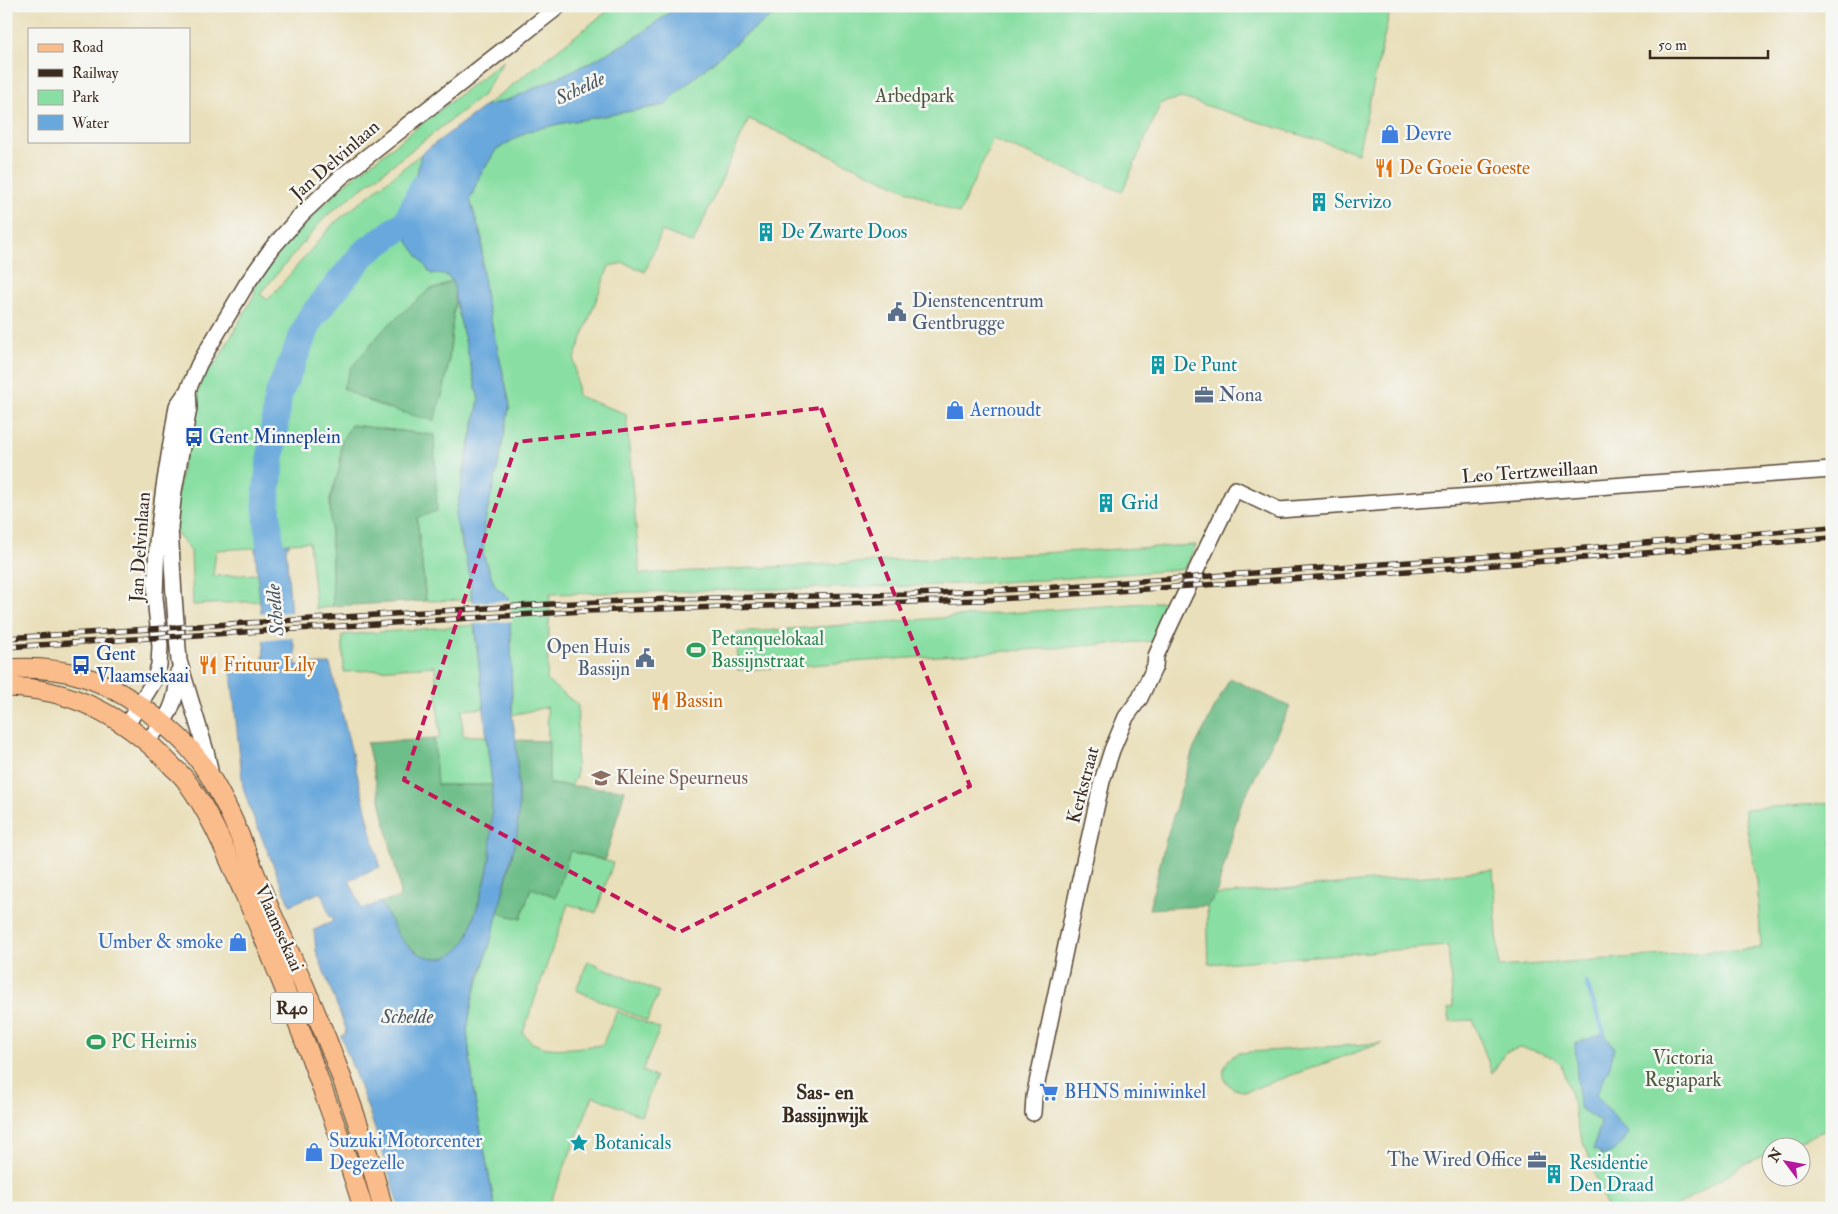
<svg xmlns="http://www.w3.org/2000/svg" width="1838" height="1214" font-family="'IM FELL Double Pica',serif">
	<style>
		.green { fill: #89dfa3; stroke: #628460 }
		.forest { fill: #6ebe89; stroke: #547454 }
		.water { fill: #69a8dc; stroke: #52697d }
		.pier { fill: #e9dfba }
		.lines { fill: none; stroke-linecap: round; stroke-linejoin: round }
		.stream { stroke: #69a8dc; stroke-width: 4.5 }
		.river { stroke: #69a8dc; stroke-width: 28 }
		.tertiary-casing { stroke: #554535; stroke-width: 18 }
		.primary-casing { stroke: #554535; stroke-width: 21 }
		.tertiary { stroke: #fff; stroke-width: 15 }
		.primary { stroke: #f9bc8a; stroke-width: 19 }
		.rail-casing { stroke: #3b2a1e; stroke-width: 5.5 }
		.rail { stroke: #f6f6f2; stroke-width: 4; stroke-dasharray: 11; stroke-linecap: butt }
		.marked { fill: none; stroke: #c2185b; stroke-width: 4; stroke-dasharray: 10 6; stroke-linejoin: round }
		.labels { text-anchor: middle; dominant-baseline: central; stroke-width: 5; stroke-linejoin: round; paint-order: stroke }
		.shield { fill: #f6f6f2; stroke: #73675e; stroke-width: 1 }
		.shield-label { font-size: 18px; font-weight: bold; fill: #3b2a1e }
		.park-label { font-size: 19px; fill: #4e573f; stroke: #f6f6f2 }
		.shop-label { font-size: 19px; fill: #366cbe; stroke: #f6f6f2; text-anchor: start }
		.street-label { font-size: 19px; fill: #3b2a1e; stroke: #f6f6f2 }
		.food-label { font-size: 19px; fill: #c56008; stroke: #f6f6f2; text-anchor: start }
		.culture-label { font-size: 19px; fill: #0d838f; stroke: #f6f6f2; text-anchor: start }
		.service-label { font-size: 19px; fill: #4e5e75; stroke: #f6f6f2; text-anchor: start }
		.transit-label { font-size: 19px; fill: #164399; stroke: #f6f6f2; text-anchor: start }
		.leisure-label { font-size: 19px; fill: #27864d; stroke: #f6f6f2; text-anchor: start }
		.education-label { font-size: 19px; fill: #785e54; stroke: #f6f6f2; text-anchor: start }
		.water-label { font-size: 20px; font-style: italic; fill: #4b5660; stroke: #f6f6f2 }
		.neighbourhood-label { font-size: 20px; font-weight: bold; fill: #3b2a1e; stroke: #f6f6f2 }
	</style>
	<rect width="100%" height="100%" fill="#f6f6f2"/>
	<filter id="ink" filterUnits="userSpaceOnUse"><feTurbulence type="fractalNoise" baseFrequency=".02" numOctaves="2"/><feDisplacementMap in="SourceGraphic" scale="10" xChannelSelector="R" yChannelSelector="G"/><feConvolveMatrix kernelMatrix="1 2 1 2 8 2 1 2 1" color-interpolation-filters="sRGB"/></filter>
	<filter id="wash" filterUnits="userSpaceOnUse"><feTurbulence type="fractalNoise" baseFrequency=".0096" numOctaves="4" result="noise"/><feDisplacementMap in="SourceGraphic" scale="20" xChannelSelector="R" yChannelSelector="G"/><feGaussianBlur stdDeviation="1.12" result="paint"/><feColorMatrix in="noise" values="0 0 0 0 0 0 0 0 0 0 0 0 0 0 0 0 0 1.4 0 .05"/><feComposite in="paint" operator="in"/></filter>
	<g filter="url(#wash)">
		<rect width="100%" height="100%" fill="#e9dfba"/>
		<g class="green">
			<polygon points="614,6 678,6 635,38 591,62 511,99 485,106"/>
			<polygon points="786,6 1391,6 1358,153 1182,98 1161,103 1122,192 993,139 959,214 749,119 693,243 662,231 645,272 624,263 609,266 574,359 578,396 626,414 639,561 639,574 1196,545 1185,568 1178,570 1042,580 913,586 550,594 547,681 578,705 576,777 571,786 549,784 547,707 512,715 511,638 508,597 495,586 483,554 484,525 498,466 510,404 486,299 482,266 482,239 470,200 479,177 496,150 528,131 568,122 666,105 677,92 744,36"/>
			<path d="M 504,60 L 483,95 L 326,216 L 260,294 L 268,300 L 333,224 L 421,154 L 407,222 L 431,273 C 440,272 445,274 452,280 L 440,287 L 430,289 L 343,387 L 360,397 L 385,408 L 436,410 C 451,380 451,332 455,298 L 479,400 L 463,473 L 458,532 L 469,571 L 471,600 L 426,601 L 417,518 L 434,435 L 351,425 L 341,443 L 340,466 L 330,500 L 333,606 L 316,609 L 309,542 L 289,543 L 255,548 L 216,550 L 213,576 L 258,574 L 261,601 L 193,605 L 191,551 L 176,532 L 177,496 L 193,407 L 204,374 L 218,360 L 254,295 L 255,286 L 279,253 L 308,220 L 346,183 Z"/>
			<polygon points="1172,601 1154,641 738,670 737,633"/>
			<polygon points="474,625 484,708 462,710 463,736 486,736 492,785 436,785 434,739 440,738 435,666 344,672 342,635"/>
			<polygon points="1832,803 1832,1128 1786,1146 1770,1146 1770,1153 1745,1164 1673,1208 1607,1208 1577,1125 1573,1102 1561,1065 1553,1057 1532,1050 1520,1048 1506,1052 1492,1073 1473,1020 1450,1021 1448,1008 1453,1007 1448,946 1209,964 1207,906 1216,895 1493,870 1499,967 1761,948 1757,881 1745,818 1745,809"/>
			<path d="M 570,851 L 613,863 L 596,913 L 568,904 L 523,1033 C 527,1037 530,1042 535,1044 C 550,1053 585,1046 602,1045 L 617,1011 L 660,1029 L 642,1071 L 656,1077 L 641,1116 L 593,1096 L 548,1208 L 495,1208 L 475,1100 L 467,1031 L 473,996 L 480,978 L 498,913 L 521,919 L 531,888 Z"/>
			<polygon points="588,961 659,992 647,1021 576,990"/>
			<path d="M 1382,1043 L 1247,1091 C 1221,1092 1215,1064 1238,1053 Z"/>
		</g>
		<g class="forest">
			<path d="M 452,280 L 455,286 L 455,298 C 452,326 450,355 445,383 C 443,397 436,407 435,421 C 400,412 375,406 343,388 L 351,368 L 385,328 L 430,289 L 440,287 Z"/>
			<polygon points="351,425 434,435 437,511 417,518 426,601 333,606 330,500 340,466 341,442"/>
			<polygon points="1230,678 1290,707 1240,807 1216,895 1207,906 1149,909 1165,843 1193,750"/>
			<path d="M 434,739 L 437,785 L 492,785 C 492,809 494,834 490,858 C 486,884 476,908 470,933 C 454,971 416,962 397,933 C 391,923 386,912 381,902 L 400,898 L 399,883 L 367,743 Z"/>
			<polygon points="516,740 549,741 549,784 625,790 605,860 570,851 556,897 531,888 521,919 498,913 512,857 519,806"/>
		</g>
		<g class="water">
			<path d="M 678,6 L 786,6 L 744,36 L 677,92 L 666,105 L 568,122 L 528,131 L 496,150 L 479,177 L 470,200 L 482,239 L 482,266 L 486,299 L 510,404 L 498,466 L 484,525 L 483,554 L 495,586 L 508,597 L 511,638 L 512,715 L 516,740 L 519,807 L 517,835 L 492,937 L 473,996 L 467,1031 L 475,1100 L 495,1208 L 400,1208 L 370,1114 L 341,1036 L 345,1034 L 346,1029 L 316,951 L 314,930 L 332,922 L 333,920 L 332,916 L 330,917 L 325,903 L 325,900 L 321,892 L 290,905 L 250,809 L 243,787 L 231,672 L 263,669 L 265,667 L 265,664 L 263,663 L 264,646 L 255,548 L 289,543 L 289,546 L 286,546 L 293,644 L 295,645 L 296,661 L 295,662 L 295,665 L 330,664 L 380,867 L 349,880 L 360,904 L 359,905 L 363,909 L 381,902 C 386,912 391,923 397,933 C 416,962 454,971 469,933 L 486,879 L 490,857 L 492,810 L 492,785 L 469,571 L 455,517 L 479,400 L 455,298 C 455,281 450,271 431,274 L 408,242 L 407,222 L 421,154 L 485,106 L 511,99 L 591,62 L 635,38 Z"/>
			<path d="M 1604,1033 L 1614,1048 L 1610,1066 L 1596,1095 L 1628,1133 C 1624,1144 1613,1154 1601,1156 L 1600,1152 L 1593,1150 L 1601,1122 L 1579,1108 L 1575,1044 Z"/>
		</g>
		<g class="pier">
			<polygon points="511,600 512,621 472,624 469,603"/>
			<polygon points="293,612 295,638 261,640 259,614"/>
			<polygon points="356,1083 378,1139 399,1208 398,1208"/>
		</g>
		<g class="lines">
			<polyline class="stream" points="1586,982 1604,1033"/>
			<polyline class="river" points="273,582 266,499 278,396 310,319 363,254 407,222 423,187"/>
		</g>
	</g>
	<g filter="url(#ink)">
		<g class="lines">
			<g class="tertiary-casing">
				<g id="tertiary">
					<polyline points="188,390 189,408 174,491 170,527 174,596 179,661 207,755 211,776"/>
					<polyline points="126,726 154,681 159,665 160,646 155,597 157,542 164,487 177,406 188,390 199,364 246,285 272,248 302,214 341,177 559,6"/>
					<path d="M 146,742 C 168,718 177,706 178,672"/>
					<polyline points="1033,1113 1034,1097 1079,884 1102,781 1112,750 1126,717 1140,698 1155,666 1156,656 1171,623 1235,489 1279,510 1832,470"/>
				</g>
			</g>
			<g class="primary-casing">
				<g id="primary">
					<path d="M 6,669 C 66,665 103,678 150,713 C 164,724 179,736 190,749 C 230,796 247,859 272,914 C 316,1009 357,1106 383,1208"/>
					<path d="M 6,687 C 73,688 127,718 172,766 C 177,771 183,776 187,782 C 212,816 227,855 244,893 C 269,947 290,1002 311,1058 C 329,1108 348,1157 363,1208"/>
				</g>
			</g>
			<use href="#tertiary" class="tertiary"/>
			<use href="#primary" class="primary"/>
			<g class="rail-casing">
				<g id="rail">
					<polyline points="6,638 552,604 672,599 914,594 1043,588 1481,557 1832,527"/>
					<polyline points="6,647 584,611 983,600 1482,566 1832,538"/>
				</g>
			</g>
			<use href="#rail" class="rail"/>
		</g>
	</g>
	<path class="marked" d="M 821,408 L 970,786 L 680,932 L 404,780 L 517,442 Z"/>
	<defs>
		<g id="shop-bare" transform="scale(1.5)"><path d="M-5-2.5h2.3a2.7 3.5 0 0 1 5.4 0H5L5.5 6h-11ZM-1.5-2.5h3a1.5 2.3 0 0 0-3 0Z" fill="#3f7fe0" stroke="#f6f6f2" stroke-width="2.5" paint-order="stroke"/></g>
		<g id="restaurant-bare" transform="scale(1.5)"><path d="M-5-6h1v4h1v-4h1v4h1v-4h1v5L-1.5 .5V6h-2V.5L-5-1ZM5-6V6H3V1.5H1.5Q1.5-4 5-6Z" fill="#e8710a" stroke="#f6f6f2" stroke-width="2.5" paint-order="stroke"/></g>
		<g id="building-bare" transform="scale(1.5)"><path d="M-4-6H4V6H1V3H-1V6H-4ZM-2.5-4.3h1.7v1.8h-1.7ZM.8-4.3h1.7v1.8H.8ZM-2.5-1h1.7V.8h-1.7ZM.8-1h1.7V.8H.8Z" fill="#0f9aa8" stroke="#f6f6f2" stroke-width="2.5" paint-order="stroke"/></g>
		<g id="civic-bare" transform="scale(1.5)"><path d="M-.6-6.5H3V-4.5H.6V-3L4-1V1h2V6H-6V1h2V-1L-.6-3ZM-1.2 2.5V6h2.4V2.5Z" fill="#5c6f8a" stroke="#f6f6f2" stroke-width="2.5" paint-order="stroke"/></g>
		<g id="office-bare" transform="scale(1.5)"><path d="M-6-3h4V-5.5h4V-3h4V5H-6ZM-1-4.5V-3h2v-1.5ZM-6 0V1H6V0Z" fill="#5c6f8a" stroke="#f6f6f2" stroke-width="2.5" paint-order="stroke"/></g>
		<g id="bus-bare" transform="scale(1.5)"><path d="M-5-6H5V4H4V6H2V4H-2V6H-4V4H-5ZM-3.5-4V0h7V-4ZM-3.5 1.2v1.5H-2V1.2ZM2 1.2v1.5H3.5V1.2Z" fill="#1a4fb4" stroke="#f6f6f2" stroke-width="2.5" paint-order="stroke"/></g>
		<g id="stadium-bare" transform="scale(1.5)"><path d="M0-5a6.5 5 0 1 0 0 10a6.5 5 0 1 0 0-10ZM-3.5-1.8h7v3.6h-7Z" fill="#2e9e5b" stroke="#f6f6f2" stroke-width="2.5" paint-order="stroke"/></g>
		<g id="school-bare" transform="scale(1.5)"><path d="M0-5L7-2L0 1L-7-2ZM-4 1L0 2.5L4 1V4Q0 6-4 4Z" fill="#8d6e63" stroke="#f6f6f2" stroke-width="2.5" paint-order="stroke"/></g>
		<g id="supermarket-bare" transform="scale(1.5)"><path d="M-6-5.5h2.5l.6 2H6L4.5 2H-2.5L-4.4-4H-6ZM-1.5 3.2a1.3 1.3 0 1 0 .1 0ZM3 3.2a1.3 1.3 0 1 0 .1 0Z" fill="#3f7fe0" stroke="#f6f6f2" stroke-width="2.5" paint-order="stroke"/></g>
		<g id="sight-bare" transform="scale(1.5)"><path d="M0-6L1.8-2.2L6-1.7L2.9 1.2L3.7 5.4L0 3.3L-3.7 5.4L-2.9 1.2L-6-1.7L-1.8-2.2Z" fill="#0f9aa8" stroke="#f6f6f2" stroke-width="2.5" paint-order="stroke"/></g>
	</defs>
	<g fill-rule="evenodd">
		<use href="#shop-bare" x="1390" y="134"/>
		<use href="#restaurant-bare" x="1384" y="168"/>
		<use href="#building-bare" x="1319" y="202"/>
		<use href="#building-bare" x="766" y="232"/>
		<use href="#civic-bare" x="897" y="312"/>
		<use href="#building-bare" x="1158" y="365"/>
		<use href="#office-bare" x="1204" y="395"/>
		<use href="#shop-bare" x="955" y="410"/>
		<use href="#bus-bare" x="194" y="437"/>
		<use href="#building-bare" x="1106" y="503"/>
		<use href="#stadium-bare" x="696" y="650"/>
		<use href="#civic-bare" x="645" y="658"/>
		<use href="#bus-bare" x="81" y="665"/>
		<use href="#restaurant-bare" x="208" y="665"/>
		<use href="#restaurant-bare" x="660" y="701"/>
		<use href="#school-bare" x="601" y="778"/>
		<use href="#shop-bare" x="238" y="942"/>
		<use href="#stadium-bare" x="96" y="1042"/>
		<use href="#supermarket-bare" x="1049" y="1092"/>
		<use href="#sight-bare" x="579" y="1143"/>
		<use href="#shop-bare" x="314" y="1152"/>
		<use href="#office-bare" x="1537" y="1160"/>
		<use href="#building-bare" x="1554" y="1174"/>
	</g>
	<g class="labels">
		<rect class="shield" x="271" y="992.5" width="42" height="31" rx="4"/>
		<g class="shield-label">
			<text x="292" y="1008">R40</text>
		</g>
		<g class="park-label">
			<text x="915" y="96">Arbedpark</text>
			<text x="1683" y="1058">Victoria<tspan x="1683" dy="22">Regiapark</tspan></text>
		</g>
		<g class="shop-label">
			<text x="1405" y="134">Devre</text>
			<text x="970" y="410">Aernoudt</text>
			<text x="223" y="942" text-anchor="end">Umber &amp; smoke</text>
			<text x="1064" y="1092">BHNS miniwinkel</text>
			<text x="329" y="1141">Suzuki Motorcenter<tspan x="329" dy="22">Degezelle</tspan></text>
		</g>
		<g class="street-label">
			<text transform="translate(335 160) rotate(-41)">Jan Delvinlaan</text>
			<text transform="translate(1530 472) rotate(-4)">Leo Tertzweillaan</text>
			<text transform="translate(140 547) rotate(-86)">Jan Delvinlaan</text>
			<text transform="translate(1083 785) rotate(-75)">Kerkstraat</text>
			<text transform="translate(279 928) rotate(66)">Vlaamsekaai</text>
		</g>
		<g class="food-label">
			<text x="1399" y="168">De Goeie Goeste</text>
			<text x="223" y="665">Frituur Lily</text>
			<text x="675" y="701">Bassin</text>
		</g>
		<g class="culture-label">
			<text x="1334" y="202">Servizo</text>
			<text x="781" y="232">De Zwarte Doos</text>
			<text x="1173" y="365">De Punt</text>
			<text x="1121" y="503">Grid</text>
			<text x="594" y="1143">Botanicals</text>
			<text x="1569" y="1163">Residentie<tspan x="1569" dy="22">Den Draad</tspan></text>
		</g>
		<g class="service-label">
			<text x="912" y="301">Dienstencentrum<tspan x="912" dy="22">Gentbrugge</tspan></text>
			<text x="1219" y="395">Nona</text>
			<text x="630" y="647" text-anchor="end">Open Huis<tspan x="630" dy="22">Bassijn</tspan></text>
			<text x="1522" y="1160" text-anchor="end">The Wired Office</text>
		</g>
		<g class="transit-label">
			<text x="209" y="437">Gent Minneplein</text>
			<text x="96" y="654">Gent<tspan x="96" dy="22">Vlaamsekaai</tspan></text>
		</g>
		<g class="leisure-label">
			<text x="711" y="639">Petanquelokaal<tspan x="711" dy="22">Bassijnstraat</tspan></text>
			<text x="111" y="1042">PC Heirnis</text>
		</g>
		<g class="education-label">
			<text x="616" y="778">Kleine Speurneus</text>
		</g>
		<g class="water-label">
			<text transform="translate(580 88) rotate(-25)">Schelde</text>
			<text transform="translate(275 610) rotate(-95)">Schelde</text>
			<text x="407" y="1016">Schelde</text>
		</g>
		<g class="neighbourhood-label">
			<text x="825" y="1092">Sas- en<tspan x="825" dy="23">Bassijnwijk</tspan></text>
		</g>
	</g>
	<rect width="1838" height="1214" fill="none" stroke="#f6f6f2" stroke-width="25"/>
	<rect x="28" y="28" width="162" height="115" fill="#f6f6f2" stroke="#aba49d"/>
	<rect x="38" y="44" width="25" height="8" fill="#f9bc8a" stroke="#aba49d"/>
	<text x="72" y="52" font-size="15" fill="#3b2a1e">Road</text>
	<rect x="38" y="69" width="25" height="8" fill="#3b2a1e" stroke="#aba49d"/>
	<text x="72" y="78" font-size="15" fill="#3b2a1e">Railway</text>
	<rect x="38" y="90" width="25" height="15" fill="#89dfa3" stroke="#aba49d"/>
	<text x="72" y="102" font-size="15" fill="#3b2a1e">Park</text>
	<rect x="38" y="115" width="25" height="15" fill="#69a8dc" stroke="#aba49d"/>
	<text x="72" y="128" font-size="15" fill="#3b2a1e">Water</text>
	<g transform="translate(1786 1162) rotate(302)"><circle r="24" fill="#f6f6f2" stroke="#aba49d"/>
	<path d="M0-4L9 19L0 12L-9 19Z" fill="#b5179e"/>
	<text y="-8" font-size="14" font-weight="bold" text-anchor="middle" fill="#3b2a1e">N</text>
	</g>
	<path d="M1650 50v8h118v-8" fill="none" stroke="#3b2a1e" stroke-width="2.5"/>
	<text x="1658" y="50" font-size="15" fill="#3b2a1e" stroke="#f6f6f2" stroke-width="4" paint-order="stroke">50 m</text>
</svg>
